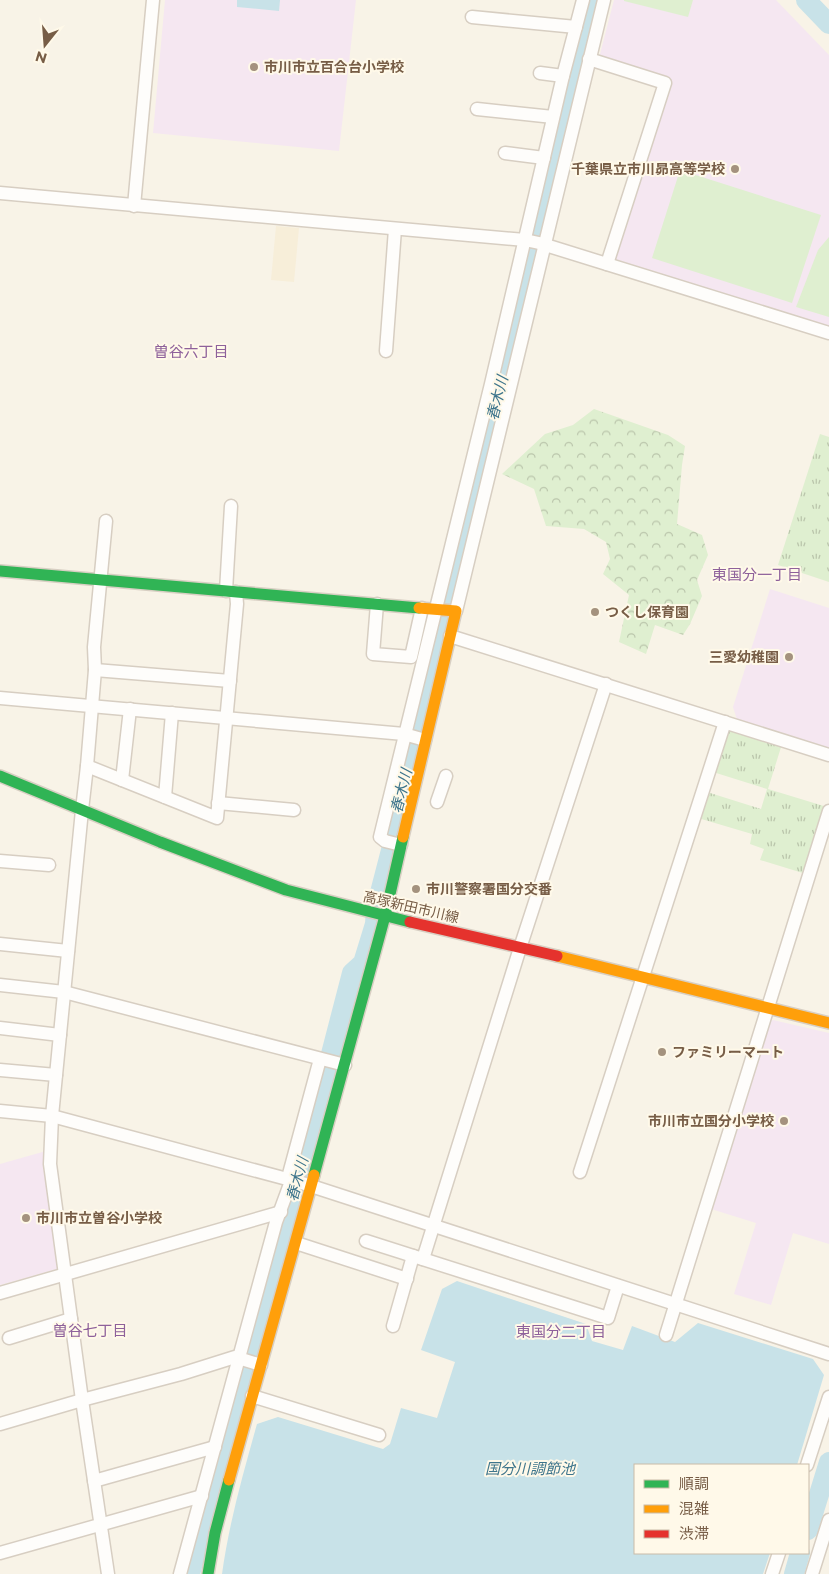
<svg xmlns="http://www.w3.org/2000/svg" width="829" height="1574" font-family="Montserrat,'Noto Sans JP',sans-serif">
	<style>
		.residential { fill: #f7eed9 }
		.education { fill: #f5e7f1 }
		.grass { fill: url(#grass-tufts) }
		.forest { fill: url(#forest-crowns) }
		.green { fill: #dfefd0 }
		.water { fill: #c8e2e8 }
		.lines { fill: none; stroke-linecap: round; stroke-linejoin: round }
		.river { stroke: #c8e2e8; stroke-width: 20 }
		.street-casing { stroke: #d7cec2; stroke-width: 15 }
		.fast-casing { stroke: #d8cfc3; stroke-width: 14 }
		.slow-casing { stroke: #d8cfc3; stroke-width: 14 }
		.jam-casing { stroke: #d8cfc3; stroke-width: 14 }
		.street { stroke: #fefdfb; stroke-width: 12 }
		.fast { stroke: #30b455; stroke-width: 11 }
		.slow { stroke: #ff9f0a; stroke-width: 11 }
		.jam { stroke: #e5322d; stroke-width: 11 }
		.poi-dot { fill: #a4927e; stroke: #fff9e9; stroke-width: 2 }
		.labels { text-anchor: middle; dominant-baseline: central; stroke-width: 4; stroke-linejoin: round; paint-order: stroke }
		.poi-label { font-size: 14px; font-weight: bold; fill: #775d46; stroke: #fff9e9; text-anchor: start }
		.street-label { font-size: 14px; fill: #775d46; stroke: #fff9e9 }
		.neighbourhood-label { font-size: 15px; fill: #8e619b; stroke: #fff9e9 }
		.water-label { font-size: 15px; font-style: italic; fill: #3e758c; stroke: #fff9e9 }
	</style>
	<defs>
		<pattern id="grass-tufts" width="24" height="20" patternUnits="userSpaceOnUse" patternTransform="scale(1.25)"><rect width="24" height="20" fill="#dfefd0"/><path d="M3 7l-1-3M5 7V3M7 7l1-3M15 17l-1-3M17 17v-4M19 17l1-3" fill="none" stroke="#bac5ab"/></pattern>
		<pattern id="forest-crowns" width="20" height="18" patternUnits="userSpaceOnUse" patternTransform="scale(1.25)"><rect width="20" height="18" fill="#dfefd0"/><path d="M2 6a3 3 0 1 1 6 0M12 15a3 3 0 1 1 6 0" fill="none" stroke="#bac5ab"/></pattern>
	</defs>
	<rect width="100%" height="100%" fill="#f8f3e7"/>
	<polygon class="residential" points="276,226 299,228 294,282 271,280"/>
	<g class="education">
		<polygon points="165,0 356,0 339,151 153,133"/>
		<polygon points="614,0 776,0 829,55 829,328 612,258 671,80 599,58"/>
		<polygon points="770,589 829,608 829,752 738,723 733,707"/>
		<polygon points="773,1020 829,1033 829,1244 793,1233 771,1305 734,1294 756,1223 711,1209 769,1022"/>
		<polygon points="46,1151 57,1269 0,1285 0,1164"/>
	</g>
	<g class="grass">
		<polygon points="820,434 829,437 829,582 778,565"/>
		<polygon points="727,729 782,744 768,789 827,807 806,874 760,860 764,849 750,844 752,834 698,818 707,792 761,809 767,789 713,772"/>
	</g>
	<polygon class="forest" points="594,409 668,435 685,446 682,465 677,524 702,535 708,555 697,580 702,596 690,624 683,635 655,625 646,654 619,642 629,595 603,574 610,559 606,542 584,529 546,526 534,489 502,474 545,434 573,425"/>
	<g class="green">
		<polygon points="624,0 693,0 688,17 624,1"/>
		<polygon points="680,170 821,215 792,303 652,258"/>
		<polygon points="829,237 829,317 796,307 818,250"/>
	</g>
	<g class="water">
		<polygon points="237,0 280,0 279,11 237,7"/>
		<path d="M 457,1281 L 586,1324 L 592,1341 L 623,1350 L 632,1326 L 675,1342 L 698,1323 L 813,1359 L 824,1375 L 797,1465 L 635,1465 L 635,1553 L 770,1553 L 763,1574 L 222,1574 C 229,1523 243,1474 257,1424 L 278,1417 L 383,1449 L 390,1444 L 401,1408 L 437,1418 L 455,1362 L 421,1350 L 442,1289 Z"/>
	</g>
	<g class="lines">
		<g class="river">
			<polyline points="806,0 829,24"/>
			<polyline points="808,1530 829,1462"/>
			<polyline points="190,1574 281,1234 318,1104 352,973 363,963 375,924 376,908 397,827 394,820 487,431 593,0"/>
			<polyline points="794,1574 800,1553"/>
		</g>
		<g class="street-casing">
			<g id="street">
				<polyline points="472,17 576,27"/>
				<polyline points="589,59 665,83 607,264"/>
				<polyline points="540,73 563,76"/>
				<polyline points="477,109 553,117"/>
				<polyline points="505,153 544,158"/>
				<polyline points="0,193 525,240 539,243 829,333"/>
				<polyline points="134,206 153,0"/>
				<polyline points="386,351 395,229"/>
				<polyline points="106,521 94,647 95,670 87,766 82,810 52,1116 50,1164 82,1400 108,1574"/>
				<polyline points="226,591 231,506"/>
				<polyline points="377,604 373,654 411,657 422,608"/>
				<polyline points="456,611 604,0"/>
				<polyline points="450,636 829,755"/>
				<polyline points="95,670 230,681"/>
				<polyline points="0,698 404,734 425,740"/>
				<polyline points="87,766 217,818 237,604 236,592"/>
				<polyline points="122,780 130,709"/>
				<polyline points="165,797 172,713"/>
				<polyline points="437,802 446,776"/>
				<polyline points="218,803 294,810"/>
				<polyline points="401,845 385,841 380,837 491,384 563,76 583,0"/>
				<polyline points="0,861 49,865"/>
				<polyline points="0,944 68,951"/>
				<polyline points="0,985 64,992 345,1065"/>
				<polyline points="0,1028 60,1035"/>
				<polyline points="0,1070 56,1075"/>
				<polyline points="0,1111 52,1116 302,1183 829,1354"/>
				<polyline points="580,1172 725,722"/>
				<polyline points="366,1241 608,1318 618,1286"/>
				<polyline points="296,1243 407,1279"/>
				<polyline points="423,1259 520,948 606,684"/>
				<polyline points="0,1293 281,1212"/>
				<polyline points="393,1326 413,1256"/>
				<polyline points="666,1335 829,811"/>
				<polyline points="9,1338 71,1319"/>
				<polyline points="252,1396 379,1435"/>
				<polyline points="0,1424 82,1400 181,1374 235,1357 261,1365"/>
				<polyline points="807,1465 829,1397"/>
				<polyline points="94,1481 215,1447"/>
				<polyline points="0,1553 202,1496"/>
				<polyline points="180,1574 276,1222 290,1184 289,1174 320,1059"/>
				<polyline points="772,1574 779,1553"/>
				<polyline points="812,1574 829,1520"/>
			</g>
		</g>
		<g class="fast-casing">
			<g id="fast">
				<polyline points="0,571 419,608"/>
				<polyline points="0,776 160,842 286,890 410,922"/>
				<polyline points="314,1175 385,916 403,837"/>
				<polyline points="208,1574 215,1533 229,1480"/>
			</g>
		</g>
		<g class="slow-casing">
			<g id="slow">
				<polyline points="403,837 456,611 419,608"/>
				<polyline points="557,956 829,1023"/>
				<polyline points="229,1480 314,1175"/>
			</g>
		</g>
		<g class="jam-casing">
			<polyline id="jam" points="410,922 557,956"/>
		</g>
		<use href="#street" class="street"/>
		<use href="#fast" class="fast"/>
		<use href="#slow" class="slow"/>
		<use href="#jam" class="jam"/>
	</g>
	<g class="poi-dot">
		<circle cx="254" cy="67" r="5"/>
		<circle cx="735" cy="169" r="5"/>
		<circle cx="595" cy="612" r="5"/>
		<circle cx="789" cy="657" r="5"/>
		<circle cx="416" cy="889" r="5"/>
		<circle cx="662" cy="1052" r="5"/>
		<circle cx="784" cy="1121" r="5"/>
		<circle cx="26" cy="1218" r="5"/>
	</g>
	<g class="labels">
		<g class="poi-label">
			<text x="264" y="67">市川市立百合台小学校</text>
			<text x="725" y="169" text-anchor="end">千葉県立市川昴高等学校</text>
			<text x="605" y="612">つくし保育園</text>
			<text x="779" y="657" text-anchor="end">三愛幼稚園</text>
			<text x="426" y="889">市川警察署国分交番</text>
			<text x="672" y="1052">ファミリーマート</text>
			<text x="774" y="1121" text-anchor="end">市川市立国分小学校</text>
			<text x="36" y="1218">市川市立曽谷小学校</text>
		</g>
		<g class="street-label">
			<text transform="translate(411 907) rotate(13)">高塚新田市川線</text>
		</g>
		<g class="neighbourhood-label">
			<text x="191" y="351">曽谷六丁目</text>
			<text x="757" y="574">東国分一丁目</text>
			<text x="90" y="1330">曽谷七丁目</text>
			<text x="561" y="1331">東国分二丁目</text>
		</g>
		<g class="water-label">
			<text transform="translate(497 398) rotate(-76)">春木川</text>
			<text transform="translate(401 791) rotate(-76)">春木川</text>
			<text transform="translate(297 1179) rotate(-75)">春木川</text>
			<text x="530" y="1468">国分川調節池</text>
		</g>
	</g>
	<rect x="634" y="1464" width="175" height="90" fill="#fff9e9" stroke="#c9bba8"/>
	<rect x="644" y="1480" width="25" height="8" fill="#30b455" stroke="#c9bba8"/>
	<text x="679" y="1489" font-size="15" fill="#775d46">順調</text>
	<rect x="644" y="1505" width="25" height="8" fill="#ff9f0a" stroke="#c9bba8"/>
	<text x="679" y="1514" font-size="15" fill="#775d46">混雑</text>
	<rect x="644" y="1530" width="25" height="8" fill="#e5322d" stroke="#c9bba8"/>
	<text x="679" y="1539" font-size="15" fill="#775d46">渋滞</text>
	<g transform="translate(45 45) rotate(197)" stroke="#fff9e9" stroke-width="4" paint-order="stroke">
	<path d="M0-4L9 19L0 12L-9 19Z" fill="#775d46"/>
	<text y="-8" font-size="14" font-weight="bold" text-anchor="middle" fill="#775d46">N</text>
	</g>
</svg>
